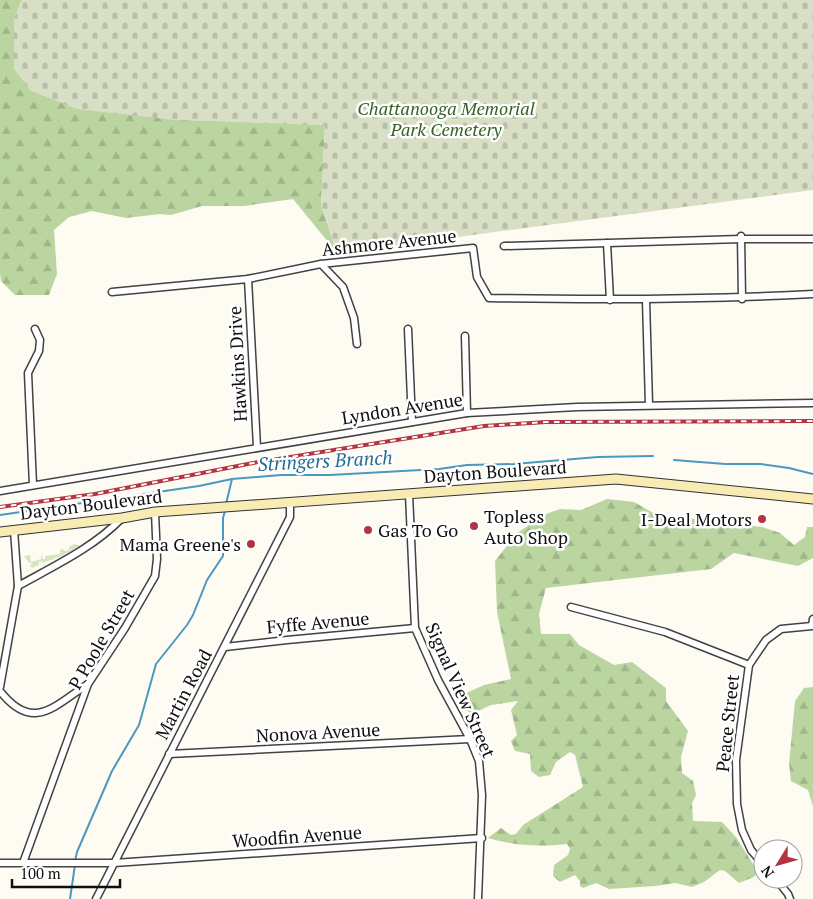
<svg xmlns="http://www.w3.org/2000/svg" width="813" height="899" font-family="'PT Serif',serif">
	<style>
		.grass { fill: url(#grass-tufts) }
		.forest { fill: url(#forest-firs) }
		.cemetery { fill: url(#cemetery-stones) }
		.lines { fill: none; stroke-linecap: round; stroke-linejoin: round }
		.stream { stroke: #4a99c1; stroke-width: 2 }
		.street-casing { stroke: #424242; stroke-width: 9 }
		.secondary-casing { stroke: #313131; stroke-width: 11 }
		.street { stroke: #fff; stroke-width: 6 }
		.secondary { stroke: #f8ecb4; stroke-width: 9 }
		.rail-casing { stroke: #b33442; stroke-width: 4 }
		.rail { stroke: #fff; stroke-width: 2; stroke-dasharray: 5.5; stroke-linecap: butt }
		.poi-dot { fill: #b33442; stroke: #fff; stroke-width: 2 }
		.labels { text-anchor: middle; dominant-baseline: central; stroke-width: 5; stroke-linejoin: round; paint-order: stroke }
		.park-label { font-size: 18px; font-style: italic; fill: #366225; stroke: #fff }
		.street-label { font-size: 18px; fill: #0f0f0f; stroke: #fff }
		.poi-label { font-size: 18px; fill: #0f0f0f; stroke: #fff; text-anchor: start }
		.water-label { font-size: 19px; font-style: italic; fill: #236c96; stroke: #fff }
	</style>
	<defs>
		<pattern id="grass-tufts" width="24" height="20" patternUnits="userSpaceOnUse" patternTransform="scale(1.25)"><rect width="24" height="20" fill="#d6e6bf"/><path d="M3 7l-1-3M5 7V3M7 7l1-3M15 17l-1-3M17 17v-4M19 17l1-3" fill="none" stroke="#b6c4a3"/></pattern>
		<pattern id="forest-firs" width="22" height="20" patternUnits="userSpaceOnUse" patternTransform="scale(1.25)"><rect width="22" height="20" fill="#bbd5a0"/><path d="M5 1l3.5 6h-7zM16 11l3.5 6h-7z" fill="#a0b689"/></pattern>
		<pattern id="cemetery-stones" width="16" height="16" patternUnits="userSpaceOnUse" patternTransform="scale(1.25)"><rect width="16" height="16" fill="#d8dfc5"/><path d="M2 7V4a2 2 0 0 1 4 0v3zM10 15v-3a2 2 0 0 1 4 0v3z" fill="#b8bea8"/></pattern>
	</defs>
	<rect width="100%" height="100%" fill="#fefbf3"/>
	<polygon class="grass" points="75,544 80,546 61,556 43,563 42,561 39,562 39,565 32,568 30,566 32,564 30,562 29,563 24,556 30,555 31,562 41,559 42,553 43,559 45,559 45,556 60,554 60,550 63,549 65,551 69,550 69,547"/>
	<g class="forest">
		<polygon points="0,0 22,0 14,19 279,123 325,125 321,205 337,253 293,199 244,206 202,206 171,215 160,214 126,218 92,211 69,217 54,230 57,274 49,295 15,295 1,281 0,273"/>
		<path d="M 607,499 L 634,502 L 655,514 L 762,527 L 780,533 L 794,545 L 805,537 L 807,527 L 813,527 L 813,558 L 798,566 L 734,553 L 711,569 L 546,588 L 539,614 L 541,634 L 570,634 L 579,645 L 614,665 L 632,662 L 666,688 L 666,701 L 688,731 L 681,757 L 682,773 L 693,781 L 696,795 L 692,803 L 693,821 L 722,822 L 736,837 L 758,872 L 754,877 L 739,883 L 725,871 L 720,870 L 704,882 L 692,887 L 675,883 L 656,886 L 609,889 L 596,883 L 583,888 L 580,886 L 580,881 L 575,875 L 560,882 L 553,876 L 554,865 L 568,855 L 570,849 L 567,844 C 539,847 515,846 488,838 L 501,828 L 511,835 L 516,834 L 523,825 L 583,787 L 575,755 L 570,752 L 556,762 L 550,775 L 539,777 L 531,771 L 530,754 L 515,751 L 511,741 L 517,735 L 511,710 L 518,701 L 491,705 L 472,714 C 463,709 462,704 462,695 L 484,685 L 511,679 L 497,612 L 495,561 L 517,533 L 546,514 L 560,509 L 581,510 Z"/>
		<polygon points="813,687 813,806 808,790 791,781 789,764 795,701 804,688"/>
	</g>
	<polygon class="cemetery" points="22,0 813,0 813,190 337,253 321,205 325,125 174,120 77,109 31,91 14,69 14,19"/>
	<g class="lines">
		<g class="stream">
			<polyline points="674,460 725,464 761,464 789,468 813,474"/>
			<polyline points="226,504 232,479"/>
			<polyline points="0,515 199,486 232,479 281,475 330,475 439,469 467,465 514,464 598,457 653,456"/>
			<polyline points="75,861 77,852 112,771 139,725 156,664 187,625 193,615 207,580 223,556 223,518 225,511"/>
			<polyline points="70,899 75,865"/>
		</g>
		<g class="street-casing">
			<g id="street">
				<polyline points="741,236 742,299"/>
				<polyline points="607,243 610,300"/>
				<polyline points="504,246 741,239 813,239"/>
				<polyline points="321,264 343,287 354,318 357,344"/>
				<polyline points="248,279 257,447"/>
				<path d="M 112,292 L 248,279 L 321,264 L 473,248 L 477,277 L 489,298 C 598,300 704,300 813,294"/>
				<polyline points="646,300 649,405"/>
				<polyline points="408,329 412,422"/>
				<polyline points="465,336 467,413"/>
				<polyline points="33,485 28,373 39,351 40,340 35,329"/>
				<polyline points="0,491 467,413 577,407 813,403"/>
				<polyline points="409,494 415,628 438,680 470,739 479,761 482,795 478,899"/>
				<path d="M 18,586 C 54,566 93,548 122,518"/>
				<polyline points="571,607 665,632 749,665"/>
				<polyline points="225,647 287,640 415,628"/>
				<polyline points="0,687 18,586 14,530"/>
				<path d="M 0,691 C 33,733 54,706 88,684"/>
				<polyline points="169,754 470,739"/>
				<polyline points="0,863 114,863 482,838"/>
				<polyline points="23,863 88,684 125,628 155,576 157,559 155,512"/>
				<polyline points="763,864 751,850 742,830 737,804 736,760 749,665 766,640 781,629 812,626 813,619"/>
				<polyline points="776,879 788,894 790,899"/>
				<polyline points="96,899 290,517 290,502"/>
			</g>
		</g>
		<g class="secondary-casing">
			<polyline id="secondary" points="0,532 122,518 155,512 616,479 813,499"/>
		</g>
		<use href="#street" class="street"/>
		<use href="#secondary" class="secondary"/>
		<g class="rail-casing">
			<polyline id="rail" points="0,507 95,494 253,463 484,426 546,422 813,421"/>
		</g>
		<use href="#rail" class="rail"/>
	</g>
	<g class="poi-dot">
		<circle cx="762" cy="519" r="5"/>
		<circle cx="474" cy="526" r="5"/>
		<circle cx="368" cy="530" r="5"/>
		<circle cx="251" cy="544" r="5"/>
	</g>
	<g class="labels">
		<g class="park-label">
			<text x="446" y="108">Chattanooga Memorial<tspan x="446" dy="21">Park Cemetery</tspan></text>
		</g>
		<g class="street-label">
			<text transform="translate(389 242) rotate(-6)">Ashmore Avenue</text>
			<text transform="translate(237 364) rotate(-93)">Hawkins Drive</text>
			<text transform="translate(402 408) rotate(-9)">Lyndon Avenue</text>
			<text transform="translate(495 471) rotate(-4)">Dayton Boulevard</text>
			<text transform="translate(91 504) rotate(-7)">Dayton Boulevard</text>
			<text transform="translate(318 622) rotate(-5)">Fyffe Avenue</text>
			<text transform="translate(101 639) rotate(-60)">P Poole Street</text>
			<text transform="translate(461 690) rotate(66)">Signal View Street</text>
			<text transform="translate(183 694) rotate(-62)">Martin Road</text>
			<text transform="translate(727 723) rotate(-84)">Peace Street</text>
			<text transform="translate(318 732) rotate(-3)">Nonova Avenue</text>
			<text transform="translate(297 836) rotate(-4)">Woodfin Avenue</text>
		</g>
		<g class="poi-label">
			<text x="484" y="516">Topless<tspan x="484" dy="21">Auto Shop</tspan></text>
			<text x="752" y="519" text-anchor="end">I-Deal Motors</text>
			<text x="378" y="530">Gas To Go</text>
			<text x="241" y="544" text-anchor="end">Mama Greene's</text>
		</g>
		<g class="water-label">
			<text transform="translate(325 460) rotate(-3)">Stringers Branch</text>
		</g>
	</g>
	<g transform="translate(778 864) rotate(233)"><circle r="24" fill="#ffffff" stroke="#9f9f9f"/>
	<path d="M0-4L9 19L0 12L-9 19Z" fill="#b33442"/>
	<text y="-8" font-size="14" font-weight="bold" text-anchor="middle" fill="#0f0f0f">N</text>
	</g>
	<path d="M12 879v8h108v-8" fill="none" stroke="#0f0f0f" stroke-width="2.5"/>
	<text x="20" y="879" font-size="15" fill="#0f0f0f" stroke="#ffffff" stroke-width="4" paint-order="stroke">100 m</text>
</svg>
